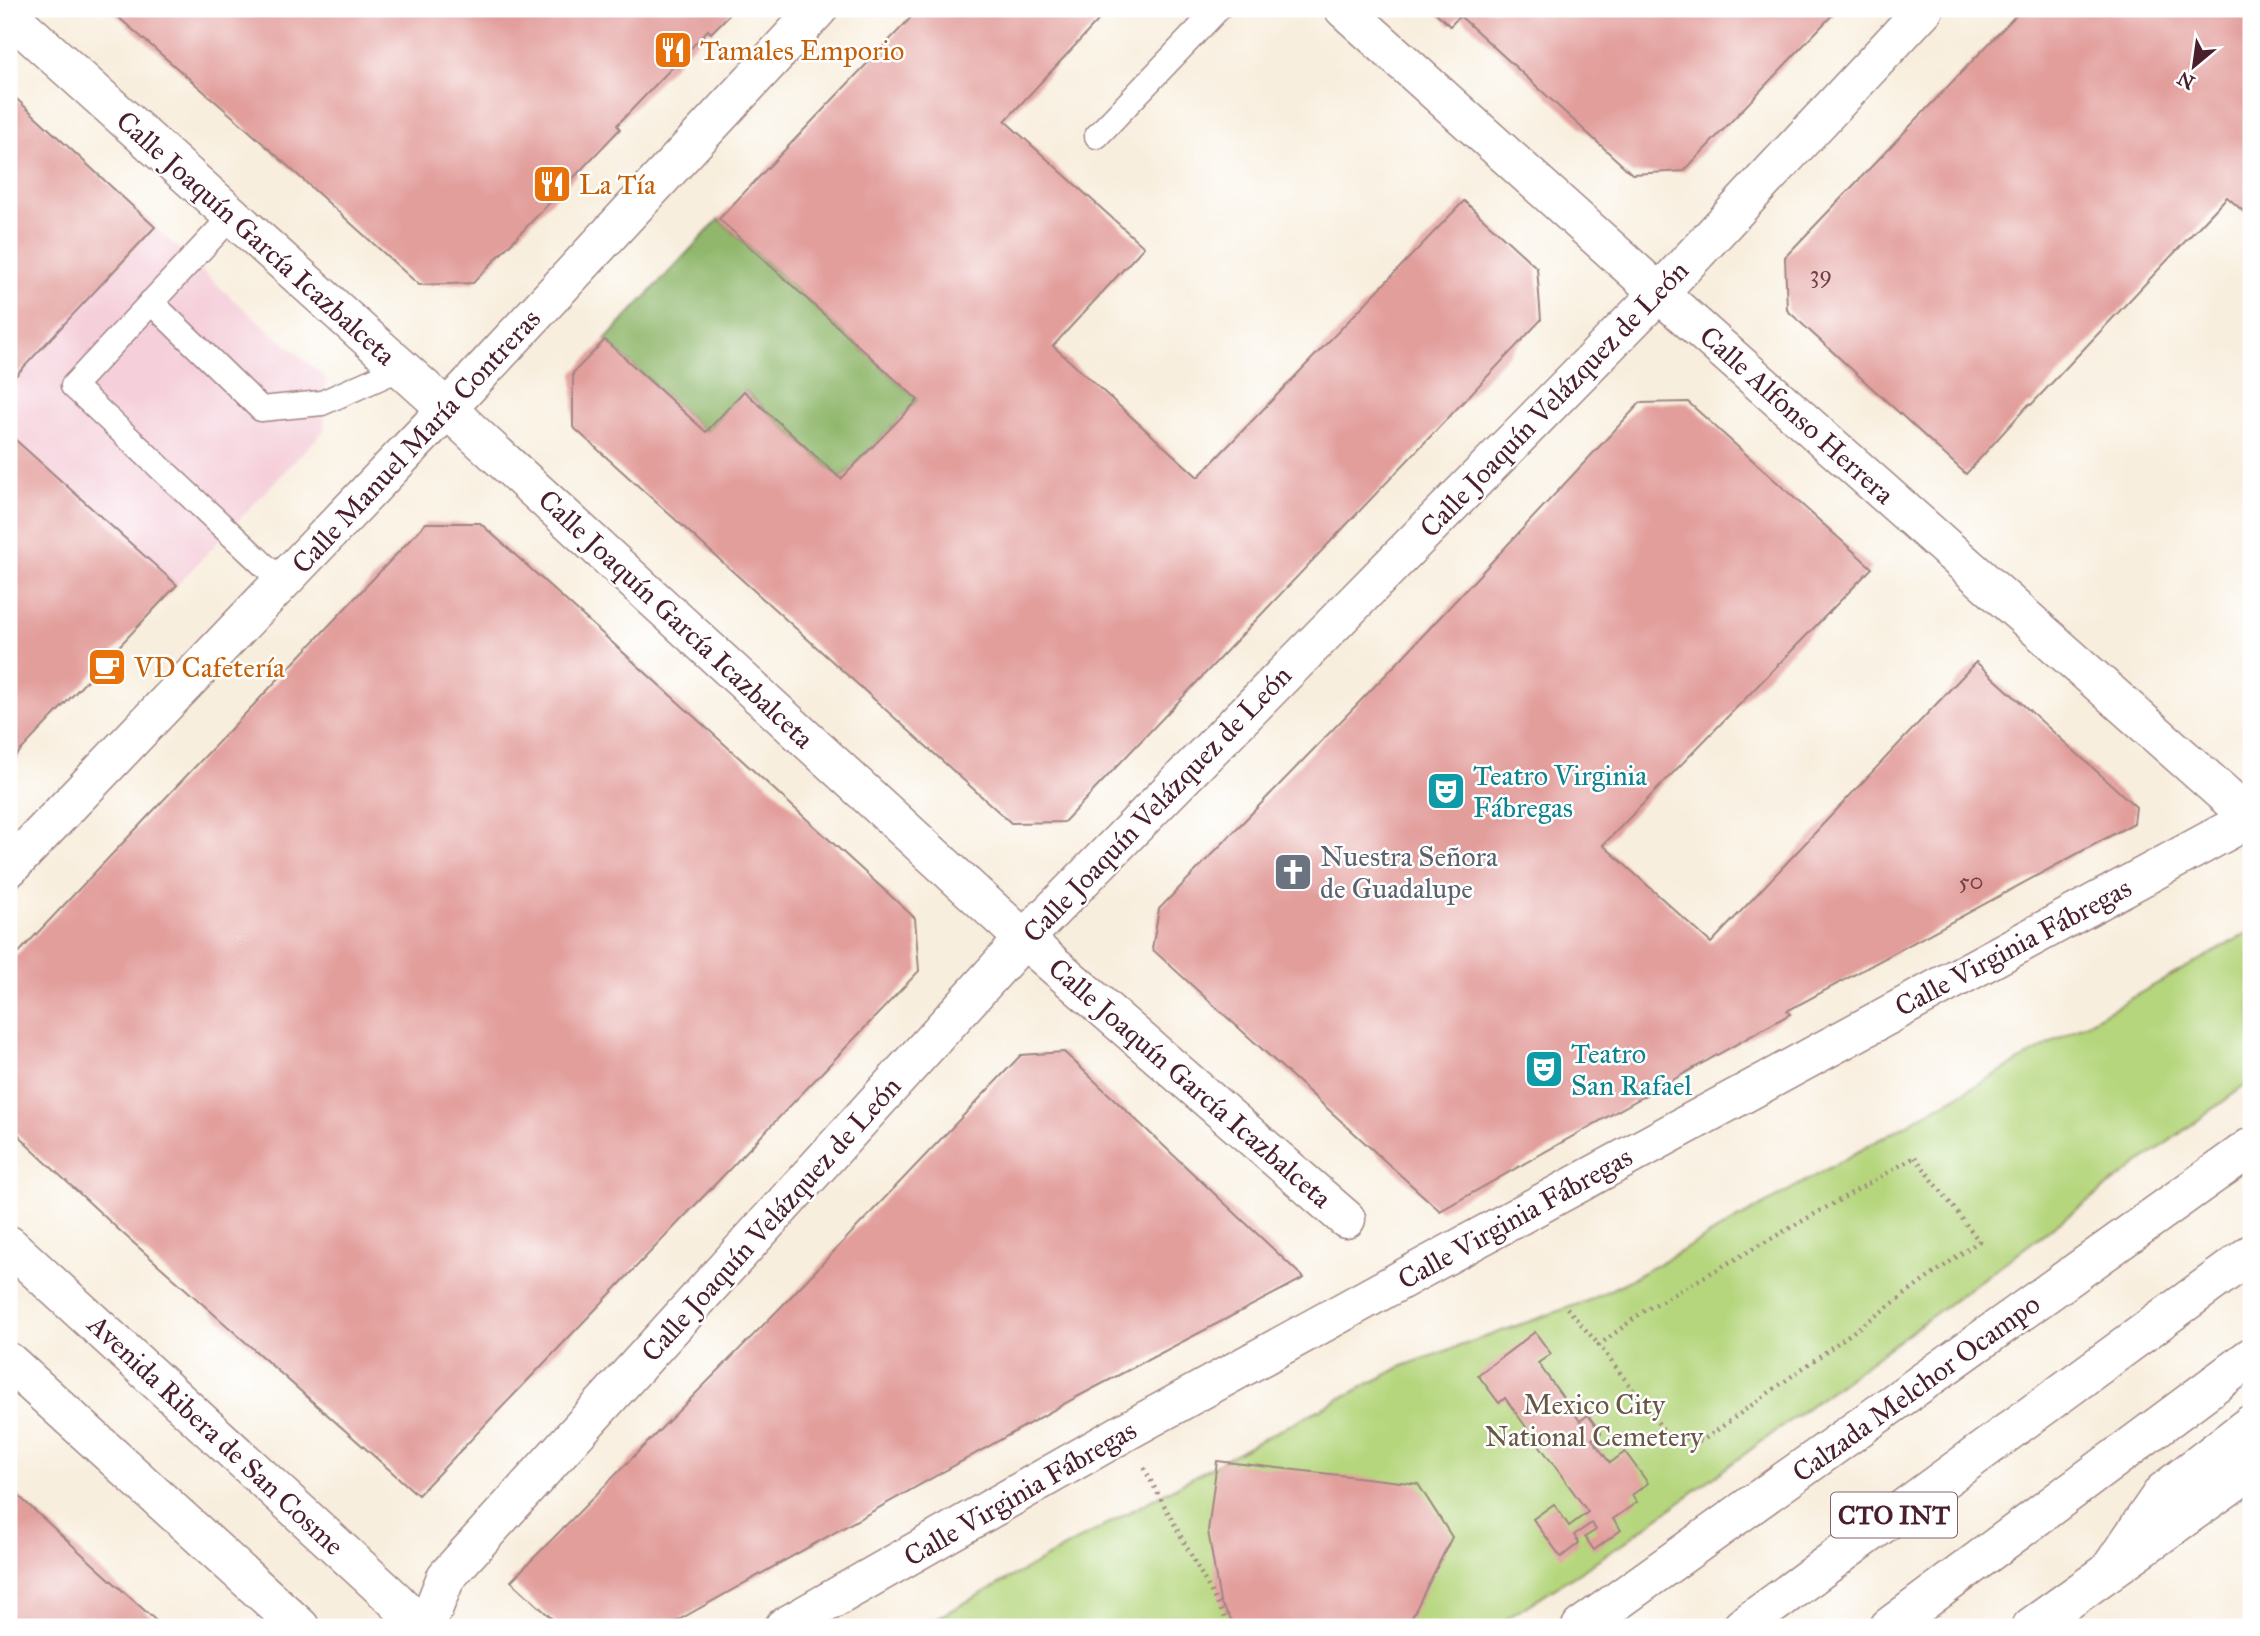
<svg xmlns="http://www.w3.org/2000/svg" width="2260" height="1636" font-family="'IM FELL Great Primer',serif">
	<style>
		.built { fill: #f5cfda }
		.green { fill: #b5d67d; stroke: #807a54; stroke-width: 2 }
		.forest { fill: #90b76c; stroke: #6d6b4c; stroke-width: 2 }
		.building { fill: #e29e9b }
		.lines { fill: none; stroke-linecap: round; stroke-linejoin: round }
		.lane-casing { stroke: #a18684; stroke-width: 27 }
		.street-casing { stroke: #a18684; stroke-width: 41 }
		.secondary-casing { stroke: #a18684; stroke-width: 41 }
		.highway-casing { stroke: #a18684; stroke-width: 41 }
		.path { stroke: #a18684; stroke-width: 4.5; stroke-dasharray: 2 5; stroke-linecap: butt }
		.lane { stroke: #fff; stroke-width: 24 }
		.street { stroke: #fff; stroke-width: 38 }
		.secondary { stroke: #fff; stroke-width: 38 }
		.highway { stroke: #fff; stroke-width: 38 }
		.labels { text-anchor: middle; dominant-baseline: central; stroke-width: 5; stroke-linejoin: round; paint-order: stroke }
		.number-label { font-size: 24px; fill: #703f47 }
		.shield { fill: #fff; stroke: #80626b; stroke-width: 2 }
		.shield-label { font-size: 26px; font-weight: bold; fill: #4a1f2b }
		.food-label { font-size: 28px; fill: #c56008; stroke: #fff; text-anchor: start }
		.street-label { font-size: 28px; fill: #4a1f2b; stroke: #fff }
		.culture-label { font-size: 28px; fill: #0d838f; stroke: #fff; text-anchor: start }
		.worship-label { font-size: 28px; fill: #5b616d; stroke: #fff; text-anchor: start }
		.park-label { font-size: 28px; fill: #6a5644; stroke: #fff }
	</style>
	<rect width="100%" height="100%" fill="#fff"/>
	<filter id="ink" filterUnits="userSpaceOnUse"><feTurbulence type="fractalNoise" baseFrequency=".0143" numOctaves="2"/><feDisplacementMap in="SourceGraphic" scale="14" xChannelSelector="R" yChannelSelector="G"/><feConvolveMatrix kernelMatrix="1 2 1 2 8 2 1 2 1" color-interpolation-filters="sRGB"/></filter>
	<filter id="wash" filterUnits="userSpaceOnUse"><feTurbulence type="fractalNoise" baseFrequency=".00686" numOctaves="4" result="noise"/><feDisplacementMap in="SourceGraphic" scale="28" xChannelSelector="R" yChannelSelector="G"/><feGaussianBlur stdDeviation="1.57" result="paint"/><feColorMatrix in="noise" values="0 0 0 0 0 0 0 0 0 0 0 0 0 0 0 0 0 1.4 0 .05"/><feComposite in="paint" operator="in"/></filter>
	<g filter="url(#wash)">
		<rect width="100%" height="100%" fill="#f8eedd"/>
		<polygon class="built" points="155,227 237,303 326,378 324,430 177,585 9,434 9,383"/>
		<polygon class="green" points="2251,931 2251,1081 1621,1545 1494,1627 921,1627 1255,1443 1403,1366 1587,1301 1624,1283"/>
		<polygon class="forest" points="719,219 918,400 841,479 745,391 706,432 605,340"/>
		<g id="blocks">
			<g class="building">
				<polygon points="109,9 735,9 711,33 708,30 617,125 620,129 473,283 419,285 247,129"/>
				<polygon points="919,9 1109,9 1005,121 1144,247 1053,346 1198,477 1464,201 1537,268 1541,320 1064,822 1011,823 573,427 573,373 605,340 706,432 744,391 841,479 918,400 719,219"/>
				<polygon points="1432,9 1838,9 1684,171 1632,174 1460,16 1450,26"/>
				<polygon points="2022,9 2251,9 2251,218 2227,197 2031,405 2029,404 1966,474 1787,310 1785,257"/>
				<polygon points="9,92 155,227 9,383"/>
				<polygon points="1688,402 1872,568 1603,845 1711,943 1976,662 2136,807 2134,823 1787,1011 1790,1014 1440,1211 1152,949 1159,909 1400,660 1640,403"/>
				<polygon points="9,434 177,585 9,763"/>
				<polygon points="426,523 480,523 699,721 915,918 919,971 418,1495 119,1230 26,1144 27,1143 9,1126 9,963"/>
				<polygon points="1064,1052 1304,1278 1075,1398 666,1627 561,1627 511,1581 779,1309 1021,1055"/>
				<polygon points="1535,1332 1551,1354 1538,1363 1580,1421 1588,1415 1601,1433 1592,1439 1610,1463 1625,1452 1648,1483 1632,1495 1637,1502 1613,1519 1621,1530 1594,1550 1585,1537 1596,1530 1592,1523 1574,1535 1579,1543 1561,1557 1533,1519 1554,1504 1569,1526 1588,1512 1505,1398 1499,1403 1478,1375"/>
				<polygon points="1217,1461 1418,1484 1452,1537 1407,1627 1236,1627 1220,1602 1208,1531"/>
				<polygon points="9,1487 93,1564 163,1627 9,1627"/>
			</g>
		</g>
	</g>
	<g filter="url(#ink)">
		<use href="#blocks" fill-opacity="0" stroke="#a18684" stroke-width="2"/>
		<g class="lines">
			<g class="lane-casing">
				<g id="lane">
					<polyline points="1097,136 1218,9"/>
					<polyline points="232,216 73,386 282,582"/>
					<polyline points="151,302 261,409 322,403 401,368"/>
				</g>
			</g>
			<g class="street-casing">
				<g id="street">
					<polyline points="1344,9 1659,293 2251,818"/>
					<polyline points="9,15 447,409 1024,939 1346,1219"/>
					<polyline points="9,868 447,409 818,9"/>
					<polyline points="426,1627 446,1577 1024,939 1659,293 1924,9"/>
					<polyline points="784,1627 1125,1432 1410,1275 2251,818"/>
				</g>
			</g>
			<g class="secondary-casing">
				<g id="secondary">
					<polyline points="9,1245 394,1599 422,1627"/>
					<polyline points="9,1362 300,1627"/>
					<polyline points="1581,1627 2251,1147"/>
					<polyline points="2031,1627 2251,1470"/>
				</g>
			</g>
			<g class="highway-casing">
				<g id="highway">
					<polyline points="2108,1572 2163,1492 2251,1424"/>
					<polyline points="1742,1627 2251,1254"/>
					<polyline points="1889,1627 2251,1357"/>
				</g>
			</g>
			<g class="path">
				<polygon points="1915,1157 1979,1241 1702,1441 1668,1436 1599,1345 1644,1311"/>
				<polyline points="1567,1308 1599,1345"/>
				<polyline points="1144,1468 1230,1627"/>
			</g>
			<use href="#lane" class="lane"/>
			<use href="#street" class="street"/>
			<use href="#secondary" class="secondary"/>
			<use href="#highway" class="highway"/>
		</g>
	</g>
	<defs>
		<g id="restaurant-square" transform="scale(2.0125)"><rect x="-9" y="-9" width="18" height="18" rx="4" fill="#e8710a" stroke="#fff"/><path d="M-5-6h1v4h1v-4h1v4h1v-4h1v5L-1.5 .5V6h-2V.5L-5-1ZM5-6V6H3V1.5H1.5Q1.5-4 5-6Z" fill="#fff"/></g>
		<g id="cafe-square" transform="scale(2.0125)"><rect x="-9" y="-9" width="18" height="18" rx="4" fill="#e8710a" stroke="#fff"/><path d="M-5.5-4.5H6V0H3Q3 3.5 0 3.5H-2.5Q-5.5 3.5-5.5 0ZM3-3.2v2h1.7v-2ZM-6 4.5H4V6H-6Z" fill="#fff"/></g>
		<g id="theatre-square" transform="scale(2.0125)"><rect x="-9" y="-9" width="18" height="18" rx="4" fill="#0f9aa8" stroke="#fff"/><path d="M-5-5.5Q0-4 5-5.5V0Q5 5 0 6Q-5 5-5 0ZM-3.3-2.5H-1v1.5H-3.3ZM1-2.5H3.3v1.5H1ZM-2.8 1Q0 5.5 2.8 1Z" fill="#fff"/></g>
		<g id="church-square" transform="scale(2.0125)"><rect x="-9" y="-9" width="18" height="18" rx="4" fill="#6b7280" stroke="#fff"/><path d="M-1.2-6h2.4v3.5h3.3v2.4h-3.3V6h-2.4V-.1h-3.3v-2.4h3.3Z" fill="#fff"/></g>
	</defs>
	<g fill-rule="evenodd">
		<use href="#restaurant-square" x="673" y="50"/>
		<use href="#restaurant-square" x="552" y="184"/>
		<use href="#cafe-square" x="107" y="667"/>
		<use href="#theatre-square" x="1446" y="791"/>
		<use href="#church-square" x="1293" y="872"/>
		<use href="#theatre-square" x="1544" y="1069"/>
	</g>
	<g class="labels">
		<g class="number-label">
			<text x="1821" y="274">39</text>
			<text x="1971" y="881">50</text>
		</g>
		<rect class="shield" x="1831" y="1492.5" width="126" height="45" rx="5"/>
		<g class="shield-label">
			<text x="1894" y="1515">CTO INT</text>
		</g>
		<g class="food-label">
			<text x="700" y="50">Tamales Emporio</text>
			<text x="579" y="184">La Tía</text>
			<text x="134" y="667">VD Cafetería</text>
		</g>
		<g class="street-label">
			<text transform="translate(256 238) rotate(42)">Calle Joaquín García Icazbalceta</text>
			<text transform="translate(1554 399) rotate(-46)">Calle Joaquín Velázquez de León</text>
			<text transform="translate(1797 415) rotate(42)">Calle Alfonso Herrera</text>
			<text transform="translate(416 441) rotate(-47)">Calle Manuel María Contreras</text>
			<text transform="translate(676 619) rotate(43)">Calle Joaquín García Icazbalceta</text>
			<text transform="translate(1157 804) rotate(-46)">Calle Joaquín Velázquez de León</text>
			<text transform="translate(2013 947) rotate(-28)">Calle Virginia Fábregas</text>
			<text transform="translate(1190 1083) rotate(41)">Calle Joaquín García Icazbalceta</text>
			<text transform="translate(1515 1218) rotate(-29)">Calle Virginia Fábregas</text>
			<text transform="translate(771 1219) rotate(-48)">Calle Joaquín Velázquez de León</text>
			<text transform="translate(1916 1388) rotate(-36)">Calzada Melchor Ocampo</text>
			<text transform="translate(216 1435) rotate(43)">Avenida Ribera de San Cosme</text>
			<text transform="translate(1020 1493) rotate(-30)">Calle Virginia Fábregas</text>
		</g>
		<g class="culture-label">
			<text x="1473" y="775">Teatro Virginia<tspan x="1473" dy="32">Fábregas</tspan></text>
			<text x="1571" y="1053">Teatro<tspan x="1571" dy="32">San Rafael</tspan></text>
		</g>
		<g class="worship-label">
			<text x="1320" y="856">Nuestra Señora<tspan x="1320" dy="32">de Guadalupe</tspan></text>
		</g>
		<g class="park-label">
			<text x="1594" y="1404">Mexico City<tspan x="1594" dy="32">National Cemetery</tspan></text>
		</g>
	</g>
	<rect width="2260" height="1636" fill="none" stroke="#fff" stroke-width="35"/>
	<g transform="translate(2194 66) rotate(209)" stroke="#ffffff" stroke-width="5" paint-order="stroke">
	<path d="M0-5L12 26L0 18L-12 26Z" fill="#4a1f2b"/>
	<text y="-10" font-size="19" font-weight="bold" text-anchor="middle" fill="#4a1f2b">N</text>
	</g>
</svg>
